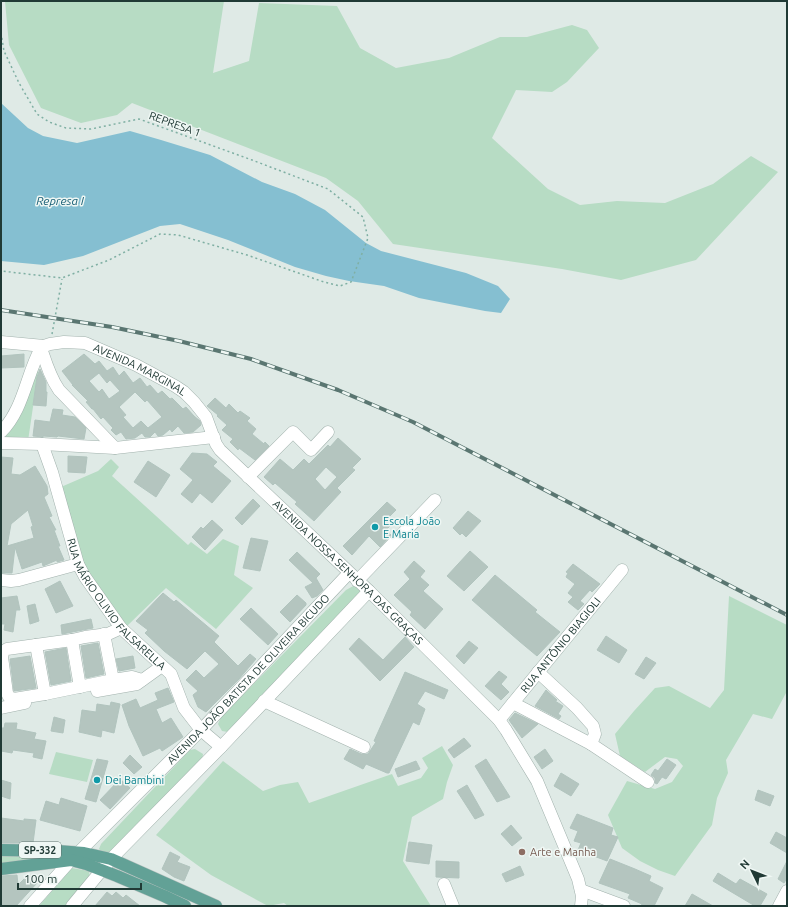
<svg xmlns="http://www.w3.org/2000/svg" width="788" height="907" font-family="Ubuntu,sans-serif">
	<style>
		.green { fill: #b7dcc4 }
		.water { fill: #85bfd1 }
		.building { fill: #b4c5bf; stroke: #b1c4be; fill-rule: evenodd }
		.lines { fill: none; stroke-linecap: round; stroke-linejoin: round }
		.minor-casing { stroke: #a2b2ad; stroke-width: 13 }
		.major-casing { stroke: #bcc4c2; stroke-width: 13 }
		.path { stroke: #7fafa3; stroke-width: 1.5; stroke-dasharray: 2 3; stroke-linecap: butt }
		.minor { stroke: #fff; stroke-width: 12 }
		.major { stroke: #62a196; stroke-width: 12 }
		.rail-casing { stroke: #5a7671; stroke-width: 4 }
		.rail { stroke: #eff7f4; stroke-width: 2.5; stroke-dasharray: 8; stroke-linecap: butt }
		.culture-dot { fill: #0f9aa8; stroke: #eff7f4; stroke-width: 1.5 }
		.education-dot { fill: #8d6e63; stroke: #eff7f4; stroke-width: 1.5 }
		.labels { text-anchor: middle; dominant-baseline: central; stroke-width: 3; stroke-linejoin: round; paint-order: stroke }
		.shield { fill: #eff7f4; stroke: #5e736e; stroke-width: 1 }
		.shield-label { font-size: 10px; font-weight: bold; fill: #203a35 }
		.street-label { font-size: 11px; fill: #203a35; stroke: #eff7f4 }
		.culture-label { font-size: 11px; fill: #0d838f; stroke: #eff7f4; text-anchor: start }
		.education-label { font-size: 11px; fill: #785e54; stroke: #eff7f4; text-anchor: start }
		.water-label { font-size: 12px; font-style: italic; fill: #1a6077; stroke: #eff7f4 }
	</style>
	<rect width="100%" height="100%" fill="#dfeae6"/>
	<g class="green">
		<polygon points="5,1 224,1 213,73 249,61 259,3 337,6 360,48 396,68 449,58 500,37 527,37 572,25 587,30 599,48 567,82 552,92 516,90 492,138 548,189 580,205 617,201 665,203 713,184 751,156 778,172 696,260 621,280 562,269 393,244 358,201 326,178 132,103 117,115 81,123 41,108 9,45"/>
		<polygon points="39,366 28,441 1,440"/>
		<polygon points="111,459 119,467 112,476 188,545 191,542 207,554 223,539 239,546 234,575 253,588 216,629 166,588 126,627 84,567 61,487 98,471"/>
		<polygon points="355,585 363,593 228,732 222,731 218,724 221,717 346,590"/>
		<polygon points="729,596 787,625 787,693 786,693 772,719 753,714 726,760 728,773 717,798 712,825 675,876 658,870 640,861 622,848 608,815 627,781 655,789 672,782 683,766 677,759 665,757 645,772 620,756 615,734 634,711 655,688 669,686 710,708 724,690"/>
		<polygon points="442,746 453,765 447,782 443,799 412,817 403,861 431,906 288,906 284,903 268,906 211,875 156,835 223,761 263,791 280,785 298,782 309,803 392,774 398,786 421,778 428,768 422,758"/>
		<polygon points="195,749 203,754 202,761 109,855 105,855 99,849 101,844 190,750"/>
		<polygon points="56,752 93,760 87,782 49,774"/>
		<polygon points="1,855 68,855 1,864"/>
		<polygon points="72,868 89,871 90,879 67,906 39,906"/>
	</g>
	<polygon class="water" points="1,103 28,128 43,136 77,143 130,131 161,140 210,155 262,182 295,194 325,210 366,243 381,251 466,273 498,286 510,299 501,313 485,311 419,298 384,286 349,281 326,276 295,267 228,240 180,224 160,226 83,256 44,265 1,261"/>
	<g class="building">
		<polygon points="24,354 24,367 1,368 1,356"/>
		<path d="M 84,354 L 95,364 L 99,361 L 107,371 L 113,367 L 119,376 L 124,371 L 133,383 L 140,378 L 147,387 L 150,385 L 158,394 L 162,391 L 170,399 L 172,398 L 183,409 L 186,407 L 194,416 L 200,421 L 201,425 L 193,432 L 184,433 L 178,426 L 172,432 L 170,429 L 163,435 L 158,436 L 155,432 L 150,437 L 145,437 L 142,433 L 135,438 L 126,439 L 121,432 L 116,435 L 111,430 L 113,428 L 103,417 L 101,419 L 93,409 L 92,409 L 86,402 L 88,401 L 72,385 L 73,385 L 62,371 ZM 99,373 L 107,383 L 110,380 L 120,391 L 109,399 L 102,389 L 99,392 L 89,381 ZM 135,392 L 145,402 L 147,400 L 162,417 L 148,428 L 141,421 L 133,428 L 123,417 L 126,415 L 119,407 Z"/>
		<polygon points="40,369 46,382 46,392 47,392 46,406 33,405 37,377"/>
		<polygon points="215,398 226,408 229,404 238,413 240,411 250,418 247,421 256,429 252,434 264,444 265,442 269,446 255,460 239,448 238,450 230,442 233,439 222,430 227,425 217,416 218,415 207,406"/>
		<polygon points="53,409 63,410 62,415 75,417 86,428 84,439 58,436 57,437 43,436 43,437 33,436 35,420 50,422"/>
		<path d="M 338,438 L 361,459 L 352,468 L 355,470 L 337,488 L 341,492 L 314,521 L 295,504 L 297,502 L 275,483 L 273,485 L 264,477 L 280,459 L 293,470 L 304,459 L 309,464 L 328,445 L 330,447 ZM 326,467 L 337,477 L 325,490 L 315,479 Z"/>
		<polygon points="192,453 207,454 217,462 213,466 231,481 212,503 200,493 192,503 181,494 193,480 180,469"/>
		<polygon points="68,456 87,457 85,473 68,472"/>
		<path d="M 1,457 L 13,458 L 11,474 L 20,475 L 35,466 L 47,486 L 48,494 L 44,497 L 52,516 L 49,517 L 56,530 L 54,530 L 60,546 L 58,546 L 64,560 L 57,562 L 57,560 L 43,566 L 42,562 L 22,569 L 15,547 L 12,573 L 1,573 ZM 28,510 L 33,526 L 31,527 L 34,538 L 7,546 L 11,524 Z"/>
		<polygon points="148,461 170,475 156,497 134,482"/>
		<polygon points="253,499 260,506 242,525 235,518"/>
		<polygon points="387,502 396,510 385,521 391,525 386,530 391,535 380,547 369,536 352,555 343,546"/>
		<polygon points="468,511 481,521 466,537 462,533 460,535 453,528"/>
		<polygon points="212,520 223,530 205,550 192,537 201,527 203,529"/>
		<polygon points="251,538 268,541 260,571 243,568"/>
		<polygon points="470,551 488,567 464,591 447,576"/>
		<polygon points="297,552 320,574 316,578 323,590 317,596 312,598 305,587 313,583 289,560"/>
		<polygon points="414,561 425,571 420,577 429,585 423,591 443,609 425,629 410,615 412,612 394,595 410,579 404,572"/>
		<polygon points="573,564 600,584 592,592 590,590 580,601 584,604 578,610 568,602 573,597 568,593 575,584 566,577 568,573 566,572"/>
		<polygon points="495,575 537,610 535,612 560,632 537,656 519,641 472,600"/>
		<polygon points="60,581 73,606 56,613 45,589"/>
		<polygon points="163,593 174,602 176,600 219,636 214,642 238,666 250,654 256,659 239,679 206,712 198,707 193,695 198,691 186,680 196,670 204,678 219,664 205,651 187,669 164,651 145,633 148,630 136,621"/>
		<polygon points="297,595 306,603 306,605 290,622 280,612"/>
		<polygon points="17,596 20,610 16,610 13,632 4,630 5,624 1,624 1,598"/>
		<polygon points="35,604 39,621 30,624 27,606"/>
		<polygon points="251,608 278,634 268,645 240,619"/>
		<polygon points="91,619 93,628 62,634 61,625"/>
		<polygon points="606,636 627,650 619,663 597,650"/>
		<polygon points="405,637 414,647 380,681 349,649 359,638 383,660"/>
		<polygon points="469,641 478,648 464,664 456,656"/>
		<polygon points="98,643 104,674 86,678 81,646"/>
		<polygon points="66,648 71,681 51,685 45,652"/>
		<polygon points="30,656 36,688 14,691 10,659"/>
		<polygon points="133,656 135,668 119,671 116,659"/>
		<polygon points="646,657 656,663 644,679 635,674"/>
		<polygon points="499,671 507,677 501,684 509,692 501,700 485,686"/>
		<polygon points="405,672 448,690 444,699 425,691 417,704 425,709 419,725 413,722 389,773 387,773 366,764 363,769 344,759 350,749 361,754 368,754 376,742 374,741"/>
		<polygon points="168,688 174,702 156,709 162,723 171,718 183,737 162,751 160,748 143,756 129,726 122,705 136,699 140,708 158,700 155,693"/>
		<polygon points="546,690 557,700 555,701 563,706 558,714 561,716 559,719 535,706"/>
		<polygon points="111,702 120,704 114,733 102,730 101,737 79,732 82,710 96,712 97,704 110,706"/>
		<polygon points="515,713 538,724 522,738 509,720"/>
		<polygon points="54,717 65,720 63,733 51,731"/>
		<polygon points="5,723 17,723 16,729 36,733 34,739 46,741 42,759 33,757 34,753 13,750 12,753 1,751 1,728 4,728"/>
		<polygon points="464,738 471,746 454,758 448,750"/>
		<polygon points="545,749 553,761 542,769 534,757"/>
		<polygon points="130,755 142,767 134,774 123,763"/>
		<polygon points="97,759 108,761 96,802 85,799"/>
		<polygon points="486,759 510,797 497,802 475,766"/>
		<polygon points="667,759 676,765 666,779 662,777 657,784 655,783 655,778 651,775 655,769 658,771"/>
		<polygon points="416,761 420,769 398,777 395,769"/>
		<polygon points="561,773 579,784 571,796 554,786"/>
		<polygon points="120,779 130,788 110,809 100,800"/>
		<polygon points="1,780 11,783 10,799 1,796"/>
		<polygon points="467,785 484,815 475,819 457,791"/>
		<polygon points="758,790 774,796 770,806 755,800"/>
		<polygon points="61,798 87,806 80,831 40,820 46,801 59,805"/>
		<polygon points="577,814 613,828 611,835 618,837 607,861 578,850 581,843 574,841 578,831 570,828"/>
		<polygon points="1,818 24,821 24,819 36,820 33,843 1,843"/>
		<polygon points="511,825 522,838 512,846 501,834"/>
		<polygon points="776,832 787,838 787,853 770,843"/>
		<polygon points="409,842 432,845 429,864 406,861"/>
		<polygon points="170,852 180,857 177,862 190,867 184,881 174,877 162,869"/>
		<polygon points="610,859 635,869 651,876 649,881 663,888 654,906 641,906 642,904 628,898 630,894 599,883"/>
		<polygon points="436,861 459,862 459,878 436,877"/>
		<polygon points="787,861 787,878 784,883 778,879"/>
		<polygon points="520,866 524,875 506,882 502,874"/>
		<polygon points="718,873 736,884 740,879 767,894 760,906 755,906 713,881"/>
		<polygon points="17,875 18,885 28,875 37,883 16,906 1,906 1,876"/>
		<polygon points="107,892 112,896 116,892 123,898 126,895 140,906 95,906"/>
		<polygon points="692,894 713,906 685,906"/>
	</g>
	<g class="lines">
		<g class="minor-casing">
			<g id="minor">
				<polyline points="1,342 44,346"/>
				<path id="s1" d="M 41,348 L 44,346 L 50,344 L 64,342 L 85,343 L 136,365 L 175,386 L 184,392 L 194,402 L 206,417 L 216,444 L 220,450 L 369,591 L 499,720 L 506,730 L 537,781 L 578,879 L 582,896 L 581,906"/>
				<path d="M 41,348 C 46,363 50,377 59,390 L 115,448"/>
				<path d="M 1,432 C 24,409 26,375 41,348"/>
				<polyline points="1,443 42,444 115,448 214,437"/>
				<path id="s2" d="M 42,444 L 52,472 L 78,564 L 85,577 L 121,628 L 171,674 L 184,708 L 201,730 L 221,747"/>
				<polyline points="248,477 293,432 311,450 328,432"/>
				<polyline points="1,580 11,581 19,580 78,564"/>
				<polyline points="357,581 435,500"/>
				<polyline points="121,628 108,634 85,637 72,640 7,649 3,652 2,657 7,693 9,697 14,699 45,694 113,680 132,677 142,680"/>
				<polyline points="104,634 113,680"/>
				<polyline points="72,640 80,687"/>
				<polyline points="36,645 45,694"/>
				<polyline points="538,672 577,708 593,726 595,734 591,744"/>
				<polyline points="97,691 137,684 162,666"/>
				<polyline points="264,701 364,747"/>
				<polyline points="513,703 591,744 648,782"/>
				<polyline points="1,708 25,703"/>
				<path id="s3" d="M 499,720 L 622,570"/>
				<polyline points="444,884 453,906"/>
				<polyline points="581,890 624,906"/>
				<path id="s4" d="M 30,906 L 71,860 L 201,730 L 349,573"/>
				<polyline points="72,906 111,859 221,747 369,591"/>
				<polyline points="779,906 787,891"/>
			</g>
		</g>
		<g class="major-casing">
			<g id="major">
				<polyline points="1,850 57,851 84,853 111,859 216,906"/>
				<polyline points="1,869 71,860 86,864 117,876 164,896 185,906"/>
			</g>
		</g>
		<g class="path">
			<polyline points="1,33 4,51 19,83 37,114 49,122 66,128 91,129 139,119 252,160 328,189 363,217 368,238 351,282 340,286 324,282 247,255 178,235 160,234 109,260 62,278 1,271"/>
			<polyline points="52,334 62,279"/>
		</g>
		<use href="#minor" class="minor"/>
		<use href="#major" class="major"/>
		<g class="rail-casing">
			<polyline id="rail" points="1,310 112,327 179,341 251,359 338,390 413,422 787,615"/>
		</g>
		<use href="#rail" class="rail"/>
	</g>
	<g class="culture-dot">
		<circle cx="375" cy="527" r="4"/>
		<circle cx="97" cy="780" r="4"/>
	</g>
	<circle class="education-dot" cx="522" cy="852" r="4"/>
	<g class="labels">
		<rect class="shield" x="19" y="842" width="42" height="16" rx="3"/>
		<g class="shield-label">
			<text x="40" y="850">SP-332</text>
		</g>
		<g class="street-label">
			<text transform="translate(175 124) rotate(20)">REPRESA 1</text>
			<text stroke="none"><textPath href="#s1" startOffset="106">AVENIDA MARGINAL</textPath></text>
			<text stroke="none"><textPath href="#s1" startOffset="402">AVENIDA NOSSA SENHORA DAS GRAÇAS</textPath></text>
			<text stroke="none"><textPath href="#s2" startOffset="180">RUA MÁRIO OLIVIO FALSARELLA</textPath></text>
			<text stroke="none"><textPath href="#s3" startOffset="97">RUA ANTÔNIO BIAGIOLI</textPath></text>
			<text stroke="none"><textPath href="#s4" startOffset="315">AVENIDA JOÃO BATISTA DE OLIVEIRA BICUDO</textPath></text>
		</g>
		<g class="culture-label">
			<text x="383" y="521">Escola João<tspan x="383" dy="13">E Maria</tspan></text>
			<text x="105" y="780">Dei Bambini</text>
		</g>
		<g class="education-label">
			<text x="530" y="852">Arte e Manha</text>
		</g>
		<g class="water-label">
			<text x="60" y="200">Represa I</text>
		</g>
	</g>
	<rect width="788" height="907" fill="none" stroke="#203a35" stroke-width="4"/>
	<g transform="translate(752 871) rotate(313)" stroke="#eff7f4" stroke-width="3" paint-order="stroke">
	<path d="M0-3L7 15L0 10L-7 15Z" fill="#203a35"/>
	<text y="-6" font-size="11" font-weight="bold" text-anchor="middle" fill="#203a35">N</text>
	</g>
	<path d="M18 883v6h123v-6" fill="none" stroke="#203a35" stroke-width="2"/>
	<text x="24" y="883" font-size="12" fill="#203a35" stroke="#eff7f4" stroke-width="3" paint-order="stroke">100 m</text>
</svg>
